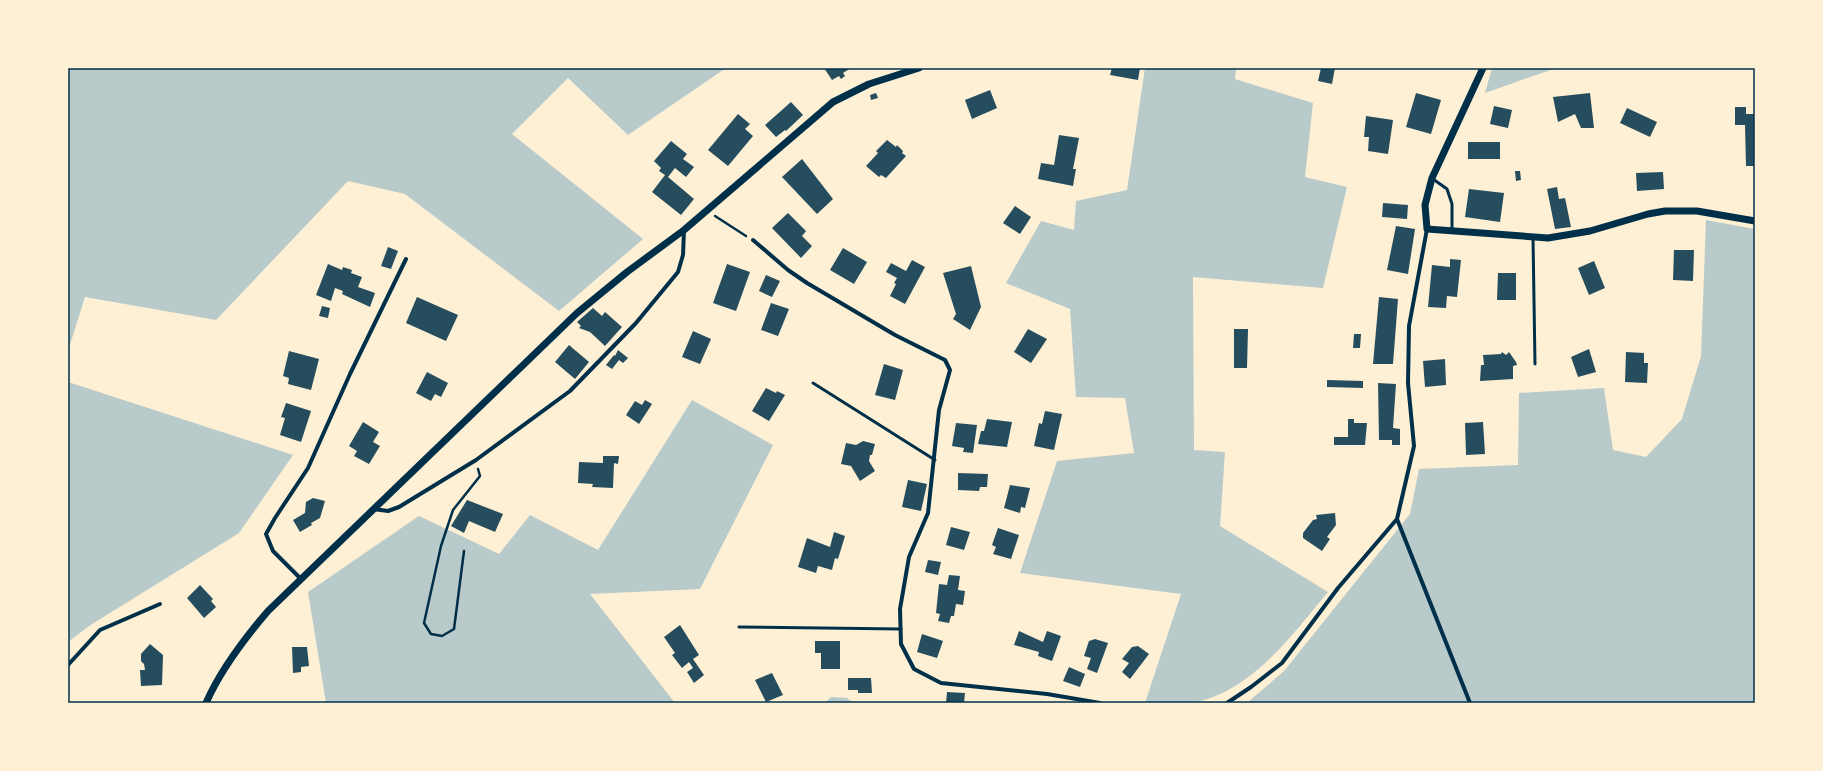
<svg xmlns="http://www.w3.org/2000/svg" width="1823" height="771" font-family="Rubik,sans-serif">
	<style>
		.green { fill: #b9caca }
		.building { fill: #264d5e }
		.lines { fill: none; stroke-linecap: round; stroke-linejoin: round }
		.path { stroke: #003049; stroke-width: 2.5 }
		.service { stroke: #003049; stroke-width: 3 }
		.minor { stroke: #003049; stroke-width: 4 }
		.tertiary { stroke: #003049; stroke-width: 7 }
		.neatline { fill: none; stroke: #003049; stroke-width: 1.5 }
	</style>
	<rect width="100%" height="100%" fill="#fdf0d5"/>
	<g class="green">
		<polygon points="68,68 726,68 628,135 568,78 512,134 643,239 559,311 405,194 348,181 216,320 85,297 68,351"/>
		<path d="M 1145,68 L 1236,68 L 1235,79 L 1313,103 L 1305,177 L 1347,187 L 1323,288 L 1193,277 L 1194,450 L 1225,452 L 1220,526 L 1328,592 C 1292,635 1251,693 1191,703 C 1177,705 1160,703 1145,703 L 1181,594 L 1020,573 L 1057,461 L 1134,453 L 1125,398 L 1076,397 L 1070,309 L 1006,283 L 1041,221 L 1074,230 L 1076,201 L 1127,190 Z"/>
		<polygon points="1492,68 1556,68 1485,93"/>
		<polygon points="1706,220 1755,229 1755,703 1247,703 1284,671 1410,514 1419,469 1518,465 1519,393 1604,388 1613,450 1646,457 1682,419 1701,356"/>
		<polygon points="68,382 293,455 239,533 89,626 68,642"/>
		<polygon points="692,400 773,445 700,589 590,594 675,703 326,703 308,592 419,516 499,554 530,515 598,550"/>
		<polygon points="831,697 847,698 853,703 825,703"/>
	</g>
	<g class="building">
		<polygon points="824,68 851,68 843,73 845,76 841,79 839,76 832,80"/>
		<polygon points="1112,68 1140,68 1138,80 1110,75"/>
		<polygon points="1321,68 1335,68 1332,84 1318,81"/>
		<polygon points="990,90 997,108 972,119 965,100"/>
		<polygon points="876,93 878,98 871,100 870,95"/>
		<polygon points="1416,93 1441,100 1431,134 1406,127"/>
		<polygon points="1590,93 1594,128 1581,128 1575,114 1558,122 1553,97"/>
		<polygon points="791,102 803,115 786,131 785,130 776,137 765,125"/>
		<polygon points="1494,106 1512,110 1508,128 1490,124"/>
		<polygon points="1735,107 1746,107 1746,114 1755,114 1755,166 1746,166 1745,125 1735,125"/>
		<polygon points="1627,108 1657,122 1650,137 1620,123"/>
		<polygon points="738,114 750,124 745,129 753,136 728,166 708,150"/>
		<polygon points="1366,116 1393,120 1388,154 1368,151 1369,137 1364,137"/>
		<polygon points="1059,135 1079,138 1073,169 1076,169 1073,186 1038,179 1041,163 1054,165"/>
		<polygon points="887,140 896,147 897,145 903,151 902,153 906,156 886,178 881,175 879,177 866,166 878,153 876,151"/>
		<polygon points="671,141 687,154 683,159 694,167 686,177 675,168 668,177 694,199 681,215 652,192 665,175 659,171 661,168 654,161"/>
		<rect x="1468" y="142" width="32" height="17"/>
		<polygon points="802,159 833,199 817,214 782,177"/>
		<polygon points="1515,171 1520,171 1521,180 1516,181"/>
		<polygon points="1663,172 1664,189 1637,191 1636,173"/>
		<polygon points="1557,187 1559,199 1565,198 1571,227 1555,229 1547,189"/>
		<polygon points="1469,189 1504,193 1500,222 1465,217"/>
		<polygon points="1383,203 1408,205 1407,219 1382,217"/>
		<polygon points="1015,206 1031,217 1020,234 1003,223"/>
		<polygon points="788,213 806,231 802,236 812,246 801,258 772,228"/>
		<polygon points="1396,226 1415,229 1408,274 1387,270"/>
		<polygon points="388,247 398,251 391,269 381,266"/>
		<polygon points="843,248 867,262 854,284 830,270"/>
		<polygon points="1674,250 1694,250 1693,281 1673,280"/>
		<polygon points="1450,259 1461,260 1457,297 1447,296 1446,308 1428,307 1432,265 1450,267"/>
		<polygon points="912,260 925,267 905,304 890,296 896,284 894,283 897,278 886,272 891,263 906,271"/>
		<polygon points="1594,261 1605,288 1589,295 1578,268"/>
		<polygon points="328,264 342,270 343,267 352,270 351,273 362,277 358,287 375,293 370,307 342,294 343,291 335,288 331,301 316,295"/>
		<polygon points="727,264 750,272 736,311 713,303"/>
		<polygon points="971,266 981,307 970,330 953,319 956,314 943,273"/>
		<polygon points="1498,273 1516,273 1516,300 1497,300"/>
		<polygon points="766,275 780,281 772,297 759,291"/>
		<polygon points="417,297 458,315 446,341 406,323"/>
		<polygon points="1379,297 1398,299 1393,364 1373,364"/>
		<polygon points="771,303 789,309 778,336 761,330"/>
		<polygon points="322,306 330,308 328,318 319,316"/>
		<polygon points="593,308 602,316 605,312 622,327 605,346 590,332 579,328 581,326 577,322"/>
		<polygon points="1028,329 1047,339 1031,363 1014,352"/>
		<polygon points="1234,329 1248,329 1247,368 1234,368"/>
		<polygon points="693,331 711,339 700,364 682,357"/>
		<polygon points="1354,334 1361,334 1360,348 1353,348"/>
		<polygon points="569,345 589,362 575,379 555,362"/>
		<polygon points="1589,349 1596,372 1578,377 1571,357"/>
		<polygon points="618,350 628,358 623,363 619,360 612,369 606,365 614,355 615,356"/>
		<polygon points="289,351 319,359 311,390 288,384 289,378 283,376"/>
		<polygon points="1502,352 1506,355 1509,352 1516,362 1517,365 1513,366 1513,379 1480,381 1481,365 1484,365 1483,355 1501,354"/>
		<polygon points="1626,352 1644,353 1644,363 1648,363 1647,383 1625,382"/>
		<polygon points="1445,359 1446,385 1425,387 1423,361"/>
		<polygon points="884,364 903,370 895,400 875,395"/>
		<polygon points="427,372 448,383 441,397 435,394 431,401 416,393"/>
		<polygon points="1327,380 1363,381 1363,388 1327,387"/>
		<polygon points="1378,383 1396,384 1393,428 1400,429 1400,445 1392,445 1392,440 1379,440"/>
		<polygon points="766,388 776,393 777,391 785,395 769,421 752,411"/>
		<polygon points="645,400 652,404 639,424 626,415 635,401 642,405"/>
		<polygon points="286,403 311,411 301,442 280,435 285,418 281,417"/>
		<polygon points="1045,411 1062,414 1054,450 1034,446 1039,423 1042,424"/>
		<polygon points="987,419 1012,422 1007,447 978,444 981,431 984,431"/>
		<polygon points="1348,419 1354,419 1354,423 1367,423 1365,445 1334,445 1334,437 1348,437"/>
		<polygon points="363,422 379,432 373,442 380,446 369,464 354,456 357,451 349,446"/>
		<polygon points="1483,422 1485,454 1466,455 1465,423"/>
		<polygon points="956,423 977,425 973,453 963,452 964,448 952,446"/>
		<polygon points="863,441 875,444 872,455 870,455 869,461 875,471 860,481 851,466 841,464 846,443 856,445"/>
		<polygon points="603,456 619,456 618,464 614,463 613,488 592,487 593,484 578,483 579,462 603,463"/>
		<polygon points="958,473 988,474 987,487 980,487 979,491 958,490"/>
		<polygon points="908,480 927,484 921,511 902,507"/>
		<polygon points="1010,485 1030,488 1025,508 1021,507 1020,513 1004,508"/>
		<polygon points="313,498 325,501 320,518 311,523 312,525 300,532 293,520 305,513 306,502"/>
		<polygon points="467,500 503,514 495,532 469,521 464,533 451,526"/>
		<polygon points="1335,513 1336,525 1327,537 1330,539 1322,551 1303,538 1303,533 1313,520 1317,519 1316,515"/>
		<polygon points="951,527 970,532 964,550 946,545"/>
		<polygon points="998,528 1019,535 1011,559 993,554 996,547 992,545"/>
		<polygon points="834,532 845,536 838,559 835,558 832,570 818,566 816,573 798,567 807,538 830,547"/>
		<polygon points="928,560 941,562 938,575 925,572"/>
		<polygon points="949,575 960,576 958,590 965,591 963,605 956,604 954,616 951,616 949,623 938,621 940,614 936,613 939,584 947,585"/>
		<polygon points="200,585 213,599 211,601 216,607 204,618 187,598"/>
		<polygon points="680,625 699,655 693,659 704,675 694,683 687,672 693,668 689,662 682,668 672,655 675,653 664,637"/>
		<polygon points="1019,631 1043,642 1047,631 1061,636 1052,661 1038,656 1039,652 1014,645"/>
		<polygon points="922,634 943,641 937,658 917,652"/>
		<polygon points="1095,639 1108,643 1097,673 1087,669 1091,658 1084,656 1089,641"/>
		<polygon points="815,641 840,641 840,669 821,669 821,653 815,653"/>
		<polygon points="150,644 163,655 162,685 141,686 140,670 145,670 144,664 141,661 141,654"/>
		<polygon points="1138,646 1149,654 1130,679 1122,672 1129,663 1122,659 1132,647"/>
		<polygon points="292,647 307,647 309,666 301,667 301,672 293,673"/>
		<polygon points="1069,667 1085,674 1080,687 1063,681"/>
		<polygon points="772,673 783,695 766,702 755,680"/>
		<polygon points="848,678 871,678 872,693 858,693 858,690 848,690"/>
		<polygon points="947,692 965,693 964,703 946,703"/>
	</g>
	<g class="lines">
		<g class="path">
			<polyline points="715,216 746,236"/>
			<polyline points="464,551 454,629 442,636 431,634 424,623 441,546 453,510 480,476 478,469"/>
		</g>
		<g class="service">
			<polyline points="1433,179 1447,189 1452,204 1452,231"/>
			<polyline points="1533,237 1535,364"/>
			<polyline points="813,383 935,460"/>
			<polyline points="739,627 901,629"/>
		</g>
		<g class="minor">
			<polyline points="753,240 788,270 807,283 895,335 945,360 950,370 939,410 928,513 909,557 900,609 901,644 914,669 941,683 1047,694 1100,703"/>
			<polyline points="373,509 388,511 399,507 476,460 570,391 636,323 678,272 683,255 684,230"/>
			<polyline points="1397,519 1470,703"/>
			<polyline points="301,579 273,551 266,534 275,518 308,468 350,374 406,259"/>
			<polyline points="68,665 100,630 160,604"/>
			<polyline points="1227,703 1251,687 1282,663 1338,588 1397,519 1414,446 1408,383 1409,326 1427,229"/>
		</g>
		<g class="tertiary">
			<polyline points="1483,68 1432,178 1425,205 1427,229 1548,238 1590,231 1648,214 1665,211 1697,211 1755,221"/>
			<path d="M 206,703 C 221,669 244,639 268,611 L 577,313 L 627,272 L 684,230 L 833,102 L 869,84 L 919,68"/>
		</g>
	</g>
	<rect width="1823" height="771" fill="none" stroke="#fdf0d5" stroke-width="138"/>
	<rect x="69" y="69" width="1685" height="633" class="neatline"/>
</svg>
